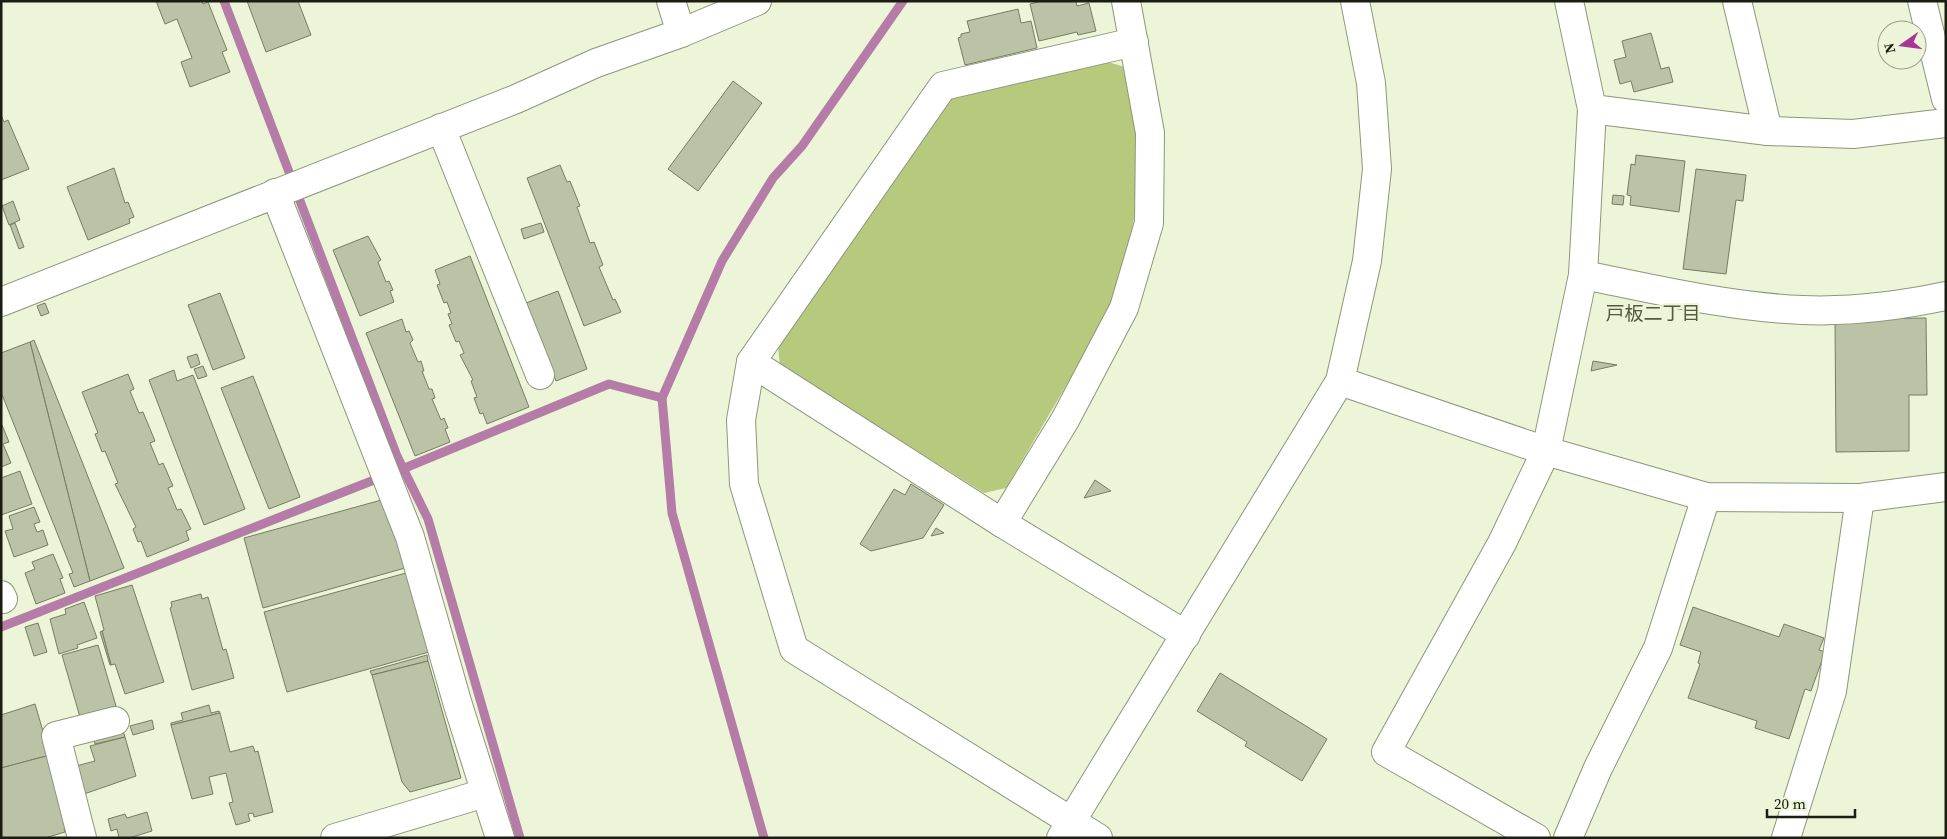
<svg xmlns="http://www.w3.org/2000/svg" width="1947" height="839" font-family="'Source Serif 4','Noto Sans JP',serif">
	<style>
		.green { fill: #b6c97d }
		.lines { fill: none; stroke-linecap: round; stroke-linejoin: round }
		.stream { stroke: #b47ca6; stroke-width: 9 }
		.building { fill: #bbc3a6; stroke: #757d62 }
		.minor-casing { stroke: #8e967a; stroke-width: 30 }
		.minor { stroke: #fff; stroke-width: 28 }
		.labels { text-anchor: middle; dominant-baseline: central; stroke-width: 4; stroke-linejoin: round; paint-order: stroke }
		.neighbourhood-label { font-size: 19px; fill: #545a41; stroke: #ecf5d7 }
	</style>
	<rect width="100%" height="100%" fill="#ecf5d7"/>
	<polygon class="green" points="1108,62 1128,68 1137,129 1136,206 1128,253 1114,304 1006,488 984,493 780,365 778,348 800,303 940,106 957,96"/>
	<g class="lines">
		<g class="stream">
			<polyline points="224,1 397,456 428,519 520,838"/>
			<polyline points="400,470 609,384 662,398"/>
			<polyline points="1,627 374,480"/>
			<polyline points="764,838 672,513 662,398 722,261 773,178 802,146 903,1"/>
		</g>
	</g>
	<g class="building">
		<polygon points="156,1 202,1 203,4 208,2 227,50 222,52 230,72 190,87 181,62 192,58 177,19 165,24"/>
		<polygon points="247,1 298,1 311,35 266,52"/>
		<polygon points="1042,1 1076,1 1077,6 1089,3 1096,31 1078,35 1077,32 1039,41 1030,4"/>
		<polygon points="1018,9 1021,23 1031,21 1037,48 965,65 958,38 961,37 961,34 970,32 967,21"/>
		<polygon points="1651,33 1661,69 1669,67 1673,82 1634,92 1631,81 1620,84 1614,60 1626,57 1622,41"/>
		<polygon points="733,81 762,103 698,191 668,169"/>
		<polygon points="1,115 4,122 8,120 29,169 1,180"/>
		<polygon points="1636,155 1685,161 1679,212 1630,205 1631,196 1627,195 1631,164 1635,165"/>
		<polygon points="560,165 567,182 570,181 580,206 577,207 590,243 594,242 603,265 599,267 613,300 615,299 621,312 584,326 527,178"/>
		<polygon points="114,168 125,203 128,202 134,217 129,219 130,223 88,240 67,187"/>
		<polygon points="1696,169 1746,175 1743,201 1736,200 1726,274 1683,269"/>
		<polygon points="1613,195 1624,196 1623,205 1612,204"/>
		<polygon points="13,201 20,220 9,225 2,206"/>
		<polygon points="15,223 24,247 19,249 10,225"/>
		<polygon points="541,223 544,232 524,239 521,229"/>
		<polygon points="368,236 381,260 378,262 386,282 389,281 393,290 390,291 394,302 360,316 333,250"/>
		<polygon points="470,256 529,407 487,424 483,413 480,414 474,398 477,397 471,381 473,380 460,355 464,353 459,341 456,342 449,325 452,324 448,314 451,313 447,302 444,303 437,285 440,284 435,270"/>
		<polygon points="558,291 587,369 556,381 526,303"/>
		<polygon points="220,293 245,358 213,370 188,305"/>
		<polygon points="45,303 49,313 41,316 37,306"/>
		<polygon points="1926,318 1927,395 1909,395 1909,451 1836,452 1835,319"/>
		<polygon points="402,319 406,332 409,331 413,340 410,343 418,362 421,361 424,371 422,371 429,389 432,389 435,398 432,399 441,420 444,418 448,428 445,429 450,442 415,456 366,333"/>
		<polygon points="34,340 124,568 90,581 30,342"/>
		<polygon points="30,342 90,581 74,587 69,574 73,573 1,392 1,353"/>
		<polygon points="197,354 200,364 191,368 187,357"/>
		<polygon points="1593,361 1617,365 1591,371"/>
		<polygon points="203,366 207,376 198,379 194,369"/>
		<polygon points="174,370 177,381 193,375 245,509 204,525 149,380"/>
		<polygon points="128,374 134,389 130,391 139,413 143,412 155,441 150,443 159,465 163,463 173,486 168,488 177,510 181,509 191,529 186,531 189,540 147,557 141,541 138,542 133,529 136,527 115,484 118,483 105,451 102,452 95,434 98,433 82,392"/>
		<polygon points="253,376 300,497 269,509 221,388"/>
		<polygon points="2,425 9,442 3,444 11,463 1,467"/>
		<polygon points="20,471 32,504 1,515 1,478"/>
		<polygon points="1095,480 1111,491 1084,498"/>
		<polygon points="911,484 944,505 923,538 871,551 860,544 894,489 905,495"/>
		<polygon points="385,499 405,568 263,608 244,538"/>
		<polygon points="34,507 40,522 34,524 37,532 43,530 48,545 14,557 5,531 13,529 9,516"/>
		<polygon points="936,528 944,533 931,536"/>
		<polygon points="53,554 63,578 60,579 65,593 36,604 25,573 35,569 32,562"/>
		<polygon points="406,573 429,652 287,692 264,612"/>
		<polygon points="132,585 164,682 125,694 115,664 111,665 102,631 104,630 95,596"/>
		<polygon points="201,594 202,599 208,597 223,650 226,649 234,678 192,690 170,608 172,607 171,602"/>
		<polygon points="84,602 97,638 77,645 78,648 59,654 50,619 66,614 65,609"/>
		<polygon points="1693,607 1779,637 1784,624 1824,638 1819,650 1825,652 1811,691 1805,689 1789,739 1755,728 1757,721 1688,698 1700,664 1698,663 1701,652 1680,645"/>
		<polygon points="38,623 47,652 34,656 25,627"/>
		<polygon points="102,631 111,665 110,665 100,632"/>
		<polygon points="98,645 116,706 80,717 62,655"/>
		<polygon points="427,655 428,661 372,675 370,671"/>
		<polygon points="428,661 461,778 410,792 402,782 372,675"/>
		<polygon points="1220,673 1327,739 1302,781 1245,746 1247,742 1197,711"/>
		<polygon points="35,704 50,755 1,768 1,715"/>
		<polygon points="209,705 211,713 219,711 220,713 171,725 171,723 183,720 181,713"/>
		<polygon points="220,713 230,752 253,746 255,752 258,751 273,812 254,817 253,813 248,814 250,821 236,825 229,803 233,802 226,773 209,777 213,794 192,799 171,725"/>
		<polygon points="152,720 154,729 133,735 130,726"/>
		<polygon points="123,731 125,737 95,744 94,739"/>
		<polygon points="125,737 136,776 84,794 76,766 95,761 90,746"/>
		<polygon points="50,755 69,826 64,828 65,832 45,838 1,838 1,768"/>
		<polygon points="147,812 152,831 129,838 119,838 117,829 111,831 108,819 125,814 127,818"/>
	</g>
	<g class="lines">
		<g class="minor-casing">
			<g id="minor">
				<polyline points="1126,1 1150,133 1149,223 1124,308 1065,420 1002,523 1186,635"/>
				<polyline points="1737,1 1768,131"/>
				<polyline points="1922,1 1946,99"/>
				<polyline points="681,33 757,1"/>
				<polyline points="1592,109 1768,131 1853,134 1946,123"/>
				<polyline points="441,128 540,375"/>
				<polyline points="275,193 410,537 458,705 500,838"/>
				<path d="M 1583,275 C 1655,289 1728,307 1802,310 C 1850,312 1899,306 1946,296"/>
				<polyline points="1,302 516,99 596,63 681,33 671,1"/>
				<polyline points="751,362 741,420 744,484 794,649 1098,838"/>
				<polyline points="1340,381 1546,451 1706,497 1860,498 1946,487"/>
				<polyline points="1002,523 751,362 943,86 1134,42"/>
				<polyline points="1,595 3,599"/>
				<polyline points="82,838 56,736 115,721"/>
				<polyline points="335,838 485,793"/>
				<polyline points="1061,838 1340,381 1367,261 1377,169 1371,83 1355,1"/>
				<polyline points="1536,838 1386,752 1502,543 1546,451 1583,275 1592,109 1569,1"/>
				<polyline points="1568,838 1598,768 1658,648 1706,497"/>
				<polyline points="1786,838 1832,691 1860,498"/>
			</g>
		</g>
		<use href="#minor" class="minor"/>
	</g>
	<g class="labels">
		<g class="neighbourhood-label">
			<text x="1653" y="313">戸板二丁目</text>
		</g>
	</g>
	<rect width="1947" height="839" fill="none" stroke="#1b1d13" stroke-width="5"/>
	<g transform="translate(1902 45) rotate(256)"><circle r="24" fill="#ecf5d7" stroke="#989f89"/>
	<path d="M0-4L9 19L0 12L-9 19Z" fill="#a73795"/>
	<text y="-8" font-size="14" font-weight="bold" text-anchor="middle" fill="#1b1d13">N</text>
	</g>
	<path d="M1767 809v8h88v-8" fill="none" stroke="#1b1d13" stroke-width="2.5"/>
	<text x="1774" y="809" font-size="15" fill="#1b1d13" stroke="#ecf5d7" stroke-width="4" paint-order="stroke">20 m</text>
</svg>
